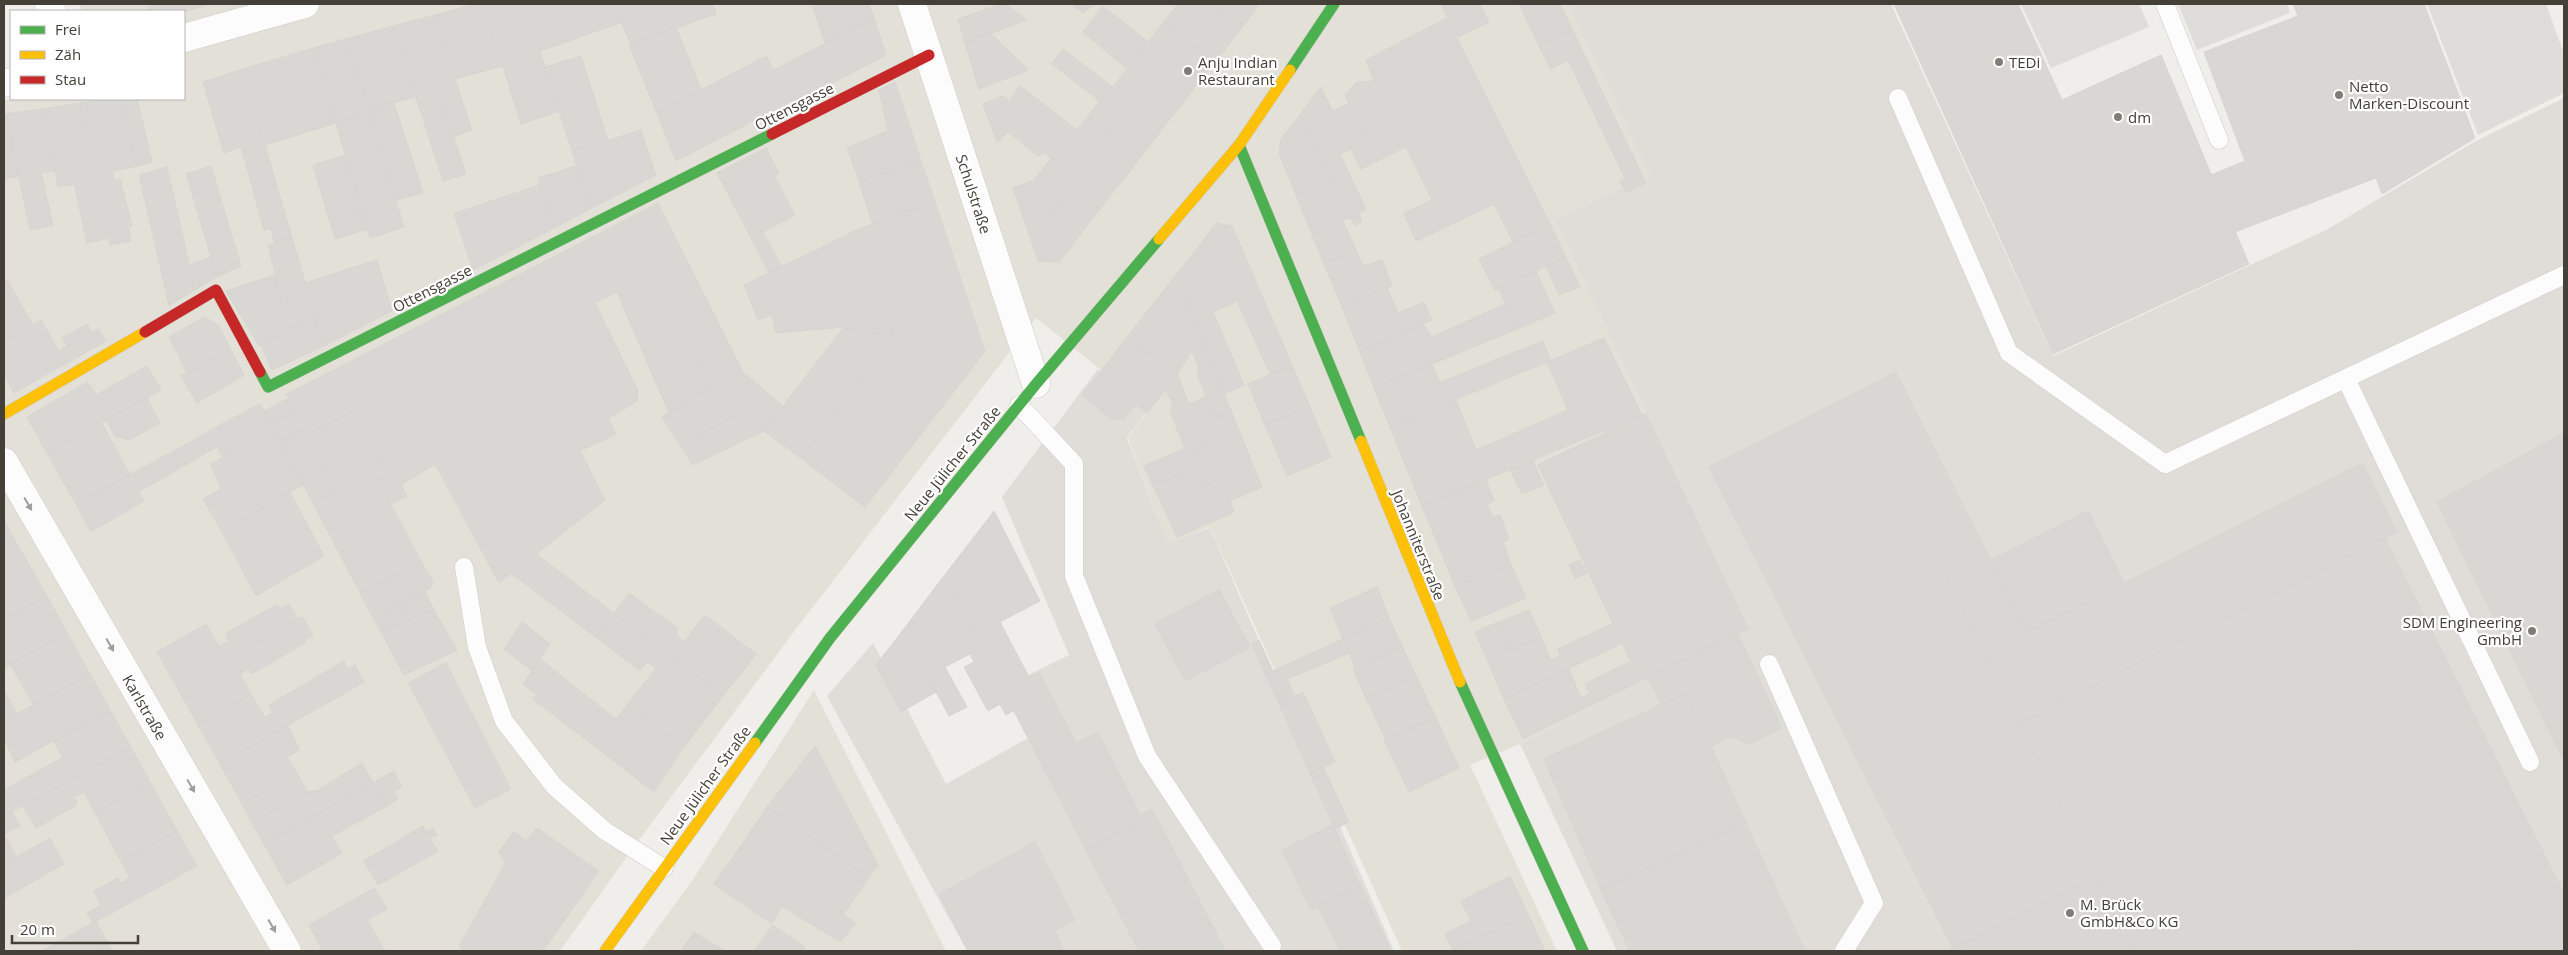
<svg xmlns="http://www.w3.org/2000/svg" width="2568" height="955" font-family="'Open Sans',sans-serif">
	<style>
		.residential { fill: #e3e0d8 }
		.industrial { fill: #e0ddd8 }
		.parking { fill: #dfddda }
		.building { fill: #d9d7d3; stroke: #d7d5d0 }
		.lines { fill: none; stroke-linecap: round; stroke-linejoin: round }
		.lane-casing { stroke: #cdccc8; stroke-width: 19 }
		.street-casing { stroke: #cdccc8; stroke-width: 29 }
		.fast-casing { stroke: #cecbc1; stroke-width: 12 }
		.slow-casing { stroke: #cecbc1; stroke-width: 12 }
		.jam-casing { stroke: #cecbc1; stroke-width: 12 }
		.lane { stroke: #fdfcfc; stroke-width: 18 }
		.street { stroke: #fdfcfc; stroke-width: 28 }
		.fast { stroke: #4caf50; stroke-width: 11 }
		.slow { stroke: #ffc107; stroke-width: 11 }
		.jam { stroke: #c62828; stroke-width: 11 }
		.oneway { fill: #a19e9a }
		.poi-dot { fill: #807d76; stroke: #fff; stroke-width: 2 }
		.labels { text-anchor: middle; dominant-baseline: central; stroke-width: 4.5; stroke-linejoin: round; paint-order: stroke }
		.poi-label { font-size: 15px; fill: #454037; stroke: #fff; text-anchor: start }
		.street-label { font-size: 15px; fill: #454037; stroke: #fff }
	</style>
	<rect width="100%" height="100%" fill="#efeeea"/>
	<g class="residential">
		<polygon points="79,4 1568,4 1650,175 1555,220 1646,411 1536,464 1640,683 1520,744 1470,765 1557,951 1402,951 1210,527 1167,545 1128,438 1149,408 1036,318 799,625 636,844 560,951 4,951 4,100 184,99 184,11 82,11"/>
		<polygon points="814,690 946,951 641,951 694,878"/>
	</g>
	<g class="industrial">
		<polygon points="1568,4 1891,4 2053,356 2326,230 2476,141 2564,98 2564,951 1617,951 1520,744 1640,683 1536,464 1646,411 1555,220 1650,175"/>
		<polygon points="1098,369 1148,409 1127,438 1167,544 1210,528 1394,951 967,951 827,696 873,643 946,784 1035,734 1010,684 1069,655 1002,497"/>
	</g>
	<g class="parking">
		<polygon points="2021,4 2139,4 2149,27 2051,68"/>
		<polygon points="2178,4 2287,4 2290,13 2197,50"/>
		<polygon points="2427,4 2546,4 2564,54 2564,93 2478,135"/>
	</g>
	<g class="building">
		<polygon points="148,4 209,4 184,12 150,11"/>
		<polygon points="476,4 483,4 502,66 455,79 435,15"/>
		<polygon points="483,4 525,4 559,111 521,124"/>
		<polygon points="525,4 612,4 620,23 540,51"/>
		<polygon points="612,4 713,4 716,14 631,44"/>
		<polygon points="812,4 869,4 874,18 825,43"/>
		<polygon points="1002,4 1006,4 1026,20 965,43 958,19"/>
		<polygon points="1071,4 1095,4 1083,13"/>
		<polygon points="1178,4 1209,4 1241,29 1215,62 1164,22"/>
		<polygon points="1209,4 1260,4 1241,29"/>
		<polygon points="1441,4 1480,4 1489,22 1458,37"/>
		<polygon points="1519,4 1560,4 1572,29 1539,46"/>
		<polygon points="1894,4 2018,4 2062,100 2161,55 2249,264 2053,354"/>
		<polygon points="2293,4 2424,4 2475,138 2382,194 2376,178 2235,232 2211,175 2245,161 2204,52 2298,16"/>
		<polygon points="1103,6 1148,42 1137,56 1092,20"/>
		<polygon points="435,15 455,79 431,87 435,99 440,98 466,174 443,181 393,26"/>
		<polygon points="874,18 886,55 838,80 820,46"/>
		<polygon points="1447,18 1550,224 1513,242 1494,204 1416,241 1404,213 1432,200 1406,147 1377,161 1345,95 1357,82 1374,81 1366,60"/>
		<polygon points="1092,20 1188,96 1163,128 1112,88 1127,69 1083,32"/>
		<polygon points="1164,22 1215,62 1188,96 1137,56"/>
		<polygon points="393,26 416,97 368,109 346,39"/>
		<polygon points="676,27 701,90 657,113 629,45"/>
		<polygon points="1572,29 1583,52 1551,69 1539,46"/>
		<polygon points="990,33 1029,70 979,89 965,43"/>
		<polygon points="346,39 370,115 336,123 313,48"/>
		<polygon points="820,46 838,80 792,104 774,70"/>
		<polygon points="313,48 336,123 265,145 243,69"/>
		<polygon points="1063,49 1111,86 1100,101 1052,64"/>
		<polygon points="1583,52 1646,183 1626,192 1620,181 1625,178 1568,60"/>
		<polygon points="581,56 608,141 572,151 545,67"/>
		<polygon points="766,56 791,101 676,161 657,113"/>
		<polygon points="243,69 288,224 264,230 241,147 224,153 203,82"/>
		<polygon points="455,79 472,130 454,137 440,98 435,99 431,87"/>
		<polygon points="895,82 921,161 859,181 847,148 888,131 879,90"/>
		<polygon points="1020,86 1077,130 1088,116 1141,157 1118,186 1009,101"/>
		<polygon points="1111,86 1163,128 1141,157 1088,116"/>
		<polygon points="1321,87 1351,149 1340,154 1366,209 1359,213 1362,222 1355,225 1350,217 1349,218 1299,116"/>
		<polygon points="1003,96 1118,186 1089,223 1060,200 1031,240 1013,188 1034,180 1051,159 1044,153 1038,156 1008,132 997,142 983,104"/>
		<polygon points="107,99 122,99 137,166 112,171 114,180 120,179 132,226 128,227 131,241 110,245 80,103"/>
		<polygon points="122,99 137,99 152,162 137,166"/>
		<polygon points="80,103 109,238 87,243 74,184 58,187 43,109"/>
		<polygon points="394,103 423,193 396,200 368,109"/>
		<polygon points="1349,103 1377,161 1361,169 1332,112"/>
		<polygon points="43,109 55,171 41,173 53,225 30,230 6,114"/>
		<polygon points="4,114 6,114 18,176 4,179"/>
		<polygon points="370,115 404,227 370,238 336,123"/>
		<polygon points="1299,116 1349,218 1342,220 1349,234 1341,238 1347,254 1324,264 1279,153 1281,139"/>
		<polygon points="641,130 656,175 590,209 572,151"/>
		<polygon points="766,148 779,173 774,175 795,215 778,224 742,160"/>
		<polygon points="345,155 361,209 329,219 313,165"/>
		<polygon points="742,160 778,224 751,238 717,173"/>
		<polygon points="921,161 935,202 872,223 859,181"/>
		<polygon points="211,166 241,266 217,277 186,174"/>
		<polygon points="576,166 590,209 554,228 538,178"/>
		<polygon points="167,167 195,290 169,305 139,175"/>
		<polygon points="540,185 554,228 473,270 454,213"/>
		<polygon points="1060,200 1089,223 1059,262 1038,261 1031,240"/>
		<polygon points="935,202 985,351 865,507 802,459 893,336 861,228"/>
		<polygon points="658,203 743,372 783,406 764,431 719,398 627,219"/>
		<polygon points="361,209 367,229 335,239 329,219"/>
		<polygon points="627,219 713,387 669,413 617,292 595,303 638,391 637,401 608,418 616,434 580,451 605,500 499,583 435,464 401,485 407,496 391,504 378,480 387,476 353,411 306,436 301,430 304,428 287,394"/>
		<polygon points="1216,223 1232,226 1292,365 1270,374 1237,301 1225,307 1200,245"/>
		<polygon points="288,224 292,237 275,243 270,228"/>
		<polygon points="1550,224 1566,257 1495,290 1479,259"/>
		<polygon points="861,228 893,336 844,327 776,333 772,315 758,320 744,285"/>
		<polygon points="763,232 782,267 769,273 751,238"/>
		<polygon points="1349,234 1363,266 1382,260 1392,286 1342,307 1324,264 1347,254 1341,238"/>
		<polygon points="292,237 315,316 289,330 268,245"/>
		<polygon points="1200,245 1225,307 1213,312 1244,385 1225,394 1176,275"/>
		<polygon points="211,257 217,277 195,290 190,265"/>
		<polygon points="1566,257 1580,287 1559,295 1546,266"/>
		<polygon points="377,260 392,311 324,346 305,283"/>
		<polygon points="1536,271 1555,313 1517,329 1498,288"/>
		<polygon points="275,275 289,330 259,346 226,291"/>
		<polygon points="1176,275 1231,411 1215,418 1197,374 1199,369 1192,351 1176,376 1127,337"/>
		<polygon points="7,280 33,325 4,342 4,282"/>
		<polygon points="1387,288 1398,313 1424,302 1432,320 1360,352 1342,307"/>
		<polygon points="1505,304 1517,329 1374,388 1360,352 1423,324 1432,337"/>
		<polygon points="315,316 324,346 272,370 261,345"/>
		<polygon points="204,317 219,326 231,350 188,374 169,337"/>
		<polygon points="41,320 59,351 67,346 62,338 87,324 99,345 14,393 4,375 4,342"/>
		<polygon points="844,327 893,336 802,459 764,431"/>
		<polygon points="99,329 106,341 99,345 92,332"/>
		<polygon points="1127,337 1176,376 1177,374 1206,446 1187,454 1170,411 1173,406 1166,389 1147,413 1099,374"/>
		<polygon points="1604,338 1642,415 1422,506 1390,427 1456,400 1476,450 1568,410 1547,362"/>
		<polygon points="1543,341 1551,361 1515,375 1507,355"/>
		<polygon points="231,350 244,375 197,403 181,376"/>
		<polygon points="1507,355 1515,375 1390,427 1374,388 1432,364 1440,383"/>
		<polygon points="1292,365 1310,407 1265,425 1248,384"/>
		<polygon points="147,366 161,390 47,453 27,417 88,382 96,395"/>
		<polygon points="1896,372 2062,702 2021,723 1855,393"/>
		<polygon points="1099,374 1136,404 1123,419 1112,420 1082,395"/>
		<polygon points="713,387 719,398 739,413 681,446 662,417"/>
		<polygon points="1855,393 2097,876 1953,949 1709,467"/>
		<polygon points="147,397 160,423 129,440 115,436 106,420"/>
		<polygon points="1206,397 1215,418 1231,411 1262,487 1228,502 1189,404"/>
		<polygon points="289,398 296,411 270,424 264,411"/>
		<polygon points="260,404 303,485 262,508 218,426"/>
		<polygon points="1310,407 1331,457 1287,476 1265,425"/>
		<polygon points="296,411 304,428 280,441 270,424"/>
		<polygon points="353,411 387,476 378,480 422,563 360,593 313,503 335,491 306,436"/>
		<polygon points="739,413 764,431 693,465 681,446"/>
		<polygon points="1646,414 1748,629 1640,681 1538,465"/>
		<polygon points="101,422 130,475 76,504 47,453"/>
		<polygon points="218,426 233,452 223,457 217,447 204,454 196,439"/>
		<polygon points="301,430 335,491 313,503 280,441"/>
		<polygon points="2564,433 2564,761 2437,502"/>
		<polygon points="196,439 204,454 139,492 144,501 91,532 76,504"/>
		<polygon points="1206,446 1219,479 1198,488 1190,470 1164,482 1155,461 1185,448 1187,454"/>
		<polygon points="233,452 262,508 222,532 203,499 221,489 211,464"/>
		<polygon points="1155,461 1164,482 1190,470 1198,488 1219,479 1228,502 1230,501 1234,512 1177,537 1144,466"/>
		<polygon points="1533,461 1544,485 1522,494 1510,469"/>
		<polygon points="2362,463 2397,532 2062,702 2027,632"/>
		<polygon points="1486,480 1494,501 1487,504 1493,517 1500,515 1509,539 1503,542 1511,564 1455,586 1422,506"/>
		<polygon points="290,492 324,556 256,596 222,532"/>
		<polygon points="994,511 1040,601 1000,622 1029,677 1003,690 944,576"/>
		<polygon points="2088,511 2124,583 2027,632 1991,560"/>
		<polygon points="4,520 13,537 4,542"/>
		<polygon points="13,537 47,596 4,620 4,542"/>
		<polygon points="2385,538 2564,894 2564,951 2355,951 2195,634"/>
		<polygon points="536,554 615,614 597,638 511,573"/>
		<polygon points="1580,560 1587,573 1575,578 1569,565"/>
		<polygon points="422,563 433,581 430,589 373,618 360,593"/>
		<polygon points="1511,564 1526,598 1471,621 1455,586"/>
		<polygon points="944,576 1014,710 1006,715 1000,704 988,711 964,667 974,662 970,654 945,667 967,707 949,716 903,630"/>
		<polygon points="1377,587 1389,618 1343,639 1330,608"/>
		<polygon points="1219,590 1250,647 1185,681 1155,623"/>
		<polygon points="425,592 433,609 406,621 399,605"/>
		<polygon points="629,593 677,628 677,636 684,642 705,615 756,654 723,696 614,613"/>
		<polygon points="47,596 67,633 4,668 4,620"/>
		<polygon points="277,604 280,609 289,604 298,619 178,689 157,652 206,624 219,646 229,641 225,634"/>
		<polygon points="399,605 406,621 381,632 373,618"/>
		<polygon points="433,609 457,650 404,675 381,632"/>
		<polygon points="1529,610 1541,637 1509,651 1496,623"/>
		<polygon points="615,614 723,696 684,747 628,704 656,668 647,661 640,671 597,638"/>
		<polygon points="302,617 313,635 304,641 305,643 252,674 248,669 240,674 251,694 198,725 178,689"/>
		<polygon points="1389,618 1402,646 1355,668 1343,639"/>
		<polygon points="522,622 550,644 532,671 504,649"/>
		<polygon points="1496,623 1509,651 1541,637 1551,660 1560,655 1558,649 1611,624 1621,644 1504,699 1475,632"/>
		<polygon points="903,630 936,692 901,712 876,665"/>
		<polygon points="67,633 90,674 34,705 10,664"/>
		<polygon points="1738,634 1782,728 1750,744 1730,736 1711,747 1686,693 1662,705 1647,677"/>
		<polygon points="2195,634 2355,951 2135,951 2097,876 2021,723"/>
		<polygon points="1343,639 1349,653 1287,679 1294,696 1286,700 1273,671"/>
		<polygon points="1259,640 1273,671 1265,674 1252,644"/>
		<polygon points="1402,646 1416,676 1366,698 1353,669"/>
		<polygon points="540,659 555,671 537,694 523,684"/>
		<polygon points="344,661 347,669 355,665 364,682 220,764 198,725 251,694 265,717 273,712 269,705"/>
		<polygon points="1629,662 1639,682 1523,739 1504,699 1569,669 1581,698 1590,693 1585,684"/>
		<polygon points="446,663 511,789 475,808 408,683"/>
		<polygon points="555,671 616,719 628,704 684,747 654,792 533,699"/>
		<polygon points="1273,671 1286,700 1279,703 1265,674"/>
		<polygon points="1039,672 1076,743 1098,732 1143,821 1086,850 1003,690"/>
		<polygon points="90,674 110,710 15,762 4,738 4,721"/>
		<polygon points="1416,676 1436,718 1386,740 1366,698"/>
		<polygon points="4,691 17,714 4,721"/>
		<polygon points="1303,692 1316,720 1304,725 1291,698"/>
		<polygon points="1686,693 1746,823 1601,890 1544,759"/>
		<polygon points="1291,698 1304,725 1291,731 1279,703"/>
		<polygon points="110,710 131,747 4,816 4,790 63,757 54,741"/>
		<polygon points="1436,718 1459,768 1409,792 1384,740"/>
		<polygon points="1316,720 1335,762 1310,773 1291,731"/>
		<polygon points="288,726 300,750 287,757 297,773 242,804 220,764"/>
		<polygon points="815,746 849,810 822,845 767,807"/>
		<polygon points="131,747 150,782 95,813 84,792 73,797 77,801 75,806 36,828 23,806"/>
		<polygon points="362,763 373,783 264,844 252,823 307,792 317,791"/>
		<polygon points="1323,767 1349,822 1335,829 1310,773"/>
		<polygon points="394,771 402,787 394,792 398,799 387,806 373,783"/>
		<polygon points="297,773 307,792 252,823 242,804"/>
		<polygon points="150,782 177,831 121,861 95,813"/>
		<polygon points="373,783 387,806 332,836 342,853 287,885 264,844"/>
		<polygon points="767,807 869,877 843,915 742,844"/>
		<polygon points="1152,809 1225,950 1222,951 1139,951 1086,850 1143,821 1140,815"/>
		<polygon points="849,810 878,865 869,877 822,845"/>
		<polygon points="12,812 20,826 4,834 16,857 4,864 4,816"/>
		<polygon points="1746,823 1805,951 1630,951 1601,890"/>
		<polygon points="1333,825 1360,885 1311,910 1282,850"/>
		<polygon points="423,826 426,832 433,828 437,835 429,838 438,851 378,885 364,861"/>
		<polygon points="537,828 599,871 548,944 499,852 514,831 526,841"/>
		<polygon points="177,831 197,866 93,923 87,913 101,905 94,891 118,878 121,883 130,878 121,861"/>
		<polygon points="50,838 64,864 4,898 4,864"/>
		<polygon points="1035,842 1075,920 1054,931 1064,951 968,951 939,894"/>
		<polygon points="742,844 856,923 840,942 782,906 772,924 714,884"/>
		<polygon points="505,864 548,944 543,951 465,951 459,947"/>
		<polygon points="1510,876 1528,914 1453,950 1445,934 1471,921 1461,901"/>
		<polygon points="2097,876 2135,951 1949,951 1953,949"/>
		<polygon points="1360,885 1391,951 1340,951 1318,906"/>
		<polygon points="374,888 387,909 367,920 385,951 323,951 309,925"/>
		<polygon points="1528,914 1545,951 1453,951 1453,950"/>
		<polygon points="96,921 108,943 93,951 42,951"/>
		<polygon points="773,925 805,947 802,951 754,951"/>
		<polygon points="694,932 725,951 681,951"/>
		<polygon points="108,943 112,951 93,951"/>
	</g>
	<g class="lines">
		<g class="lane-casing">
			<g id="lane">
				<polyline points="2165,4 2219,140"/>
				<polyline points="1898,98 2009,353 2165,464 2564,275"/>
				<polyline points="2346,379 2530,762"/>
				<polyline points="1019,405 1074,464 1074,576 1147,756 1272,946"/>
				<polyline points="464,567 477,647 504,721 554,786 605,831 664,868"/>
				<polyline points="1769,664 1874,903 1844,951"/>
			</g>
		</g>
		<g class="street-casing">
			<g id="street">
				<polyline points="49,4 52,11"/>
				<polyline points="912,4 1036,384"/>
				<polyline points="184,38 305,4"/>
				<polyline points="4,83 11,82"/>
				<polyline points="4,462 287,951"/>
			</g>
		</g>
		<g class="fast-casing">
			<g id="fast">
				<polyline points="1290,70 1334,4"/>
				<polyline points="1239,145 1361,441"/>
				<polyline points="260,372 268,387 772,134"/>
				<polyline points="1460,682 1583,951"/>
				<polyline points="755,743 830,638 1036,384 1159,239"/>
			</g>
		</g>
		<g class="slow-casing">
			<g id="slow">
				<polyline points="1159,239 1239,145 1290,70"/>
				<polyline points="4,414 145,332"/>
				<polyline points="1361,441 1460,682"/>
				<polyline points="605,951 755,743"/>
			</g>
		</g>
		<g class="jam-casing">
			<g id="jam">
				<polyline points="772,134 929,55"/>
				<polyline points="145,332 216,290 260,372"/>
			</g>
		</g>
		<use href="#lane" class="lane"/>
		<use href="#street" class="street"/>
		<use href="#fast" class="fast"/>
		<use href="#slow" class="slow"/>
		<use href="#jam" class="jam"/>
	</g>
	<defs><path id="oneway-solid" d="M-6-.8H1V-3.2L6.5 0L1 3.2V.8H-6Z" transform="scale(1.25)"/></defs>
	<g class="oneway">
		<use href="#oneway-solid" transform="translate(28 504) rotate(60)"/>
		<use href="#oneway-solid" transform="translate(110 645) rotate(60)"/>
		<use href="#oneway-solid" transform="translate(191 786) rotate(60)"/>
		<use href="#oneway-solid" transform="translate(272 926) rotate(60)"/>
	</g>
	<g class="poi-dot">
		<circle cx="1999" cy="62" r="5"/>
		<circle cx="1188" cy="71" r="5"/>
		<circle cx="2339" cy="95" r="5"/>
		<circle cx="2118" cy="117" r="5"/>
		<circle cx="2532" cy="631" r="5"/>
		<circle cx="2070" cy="913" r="5"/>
	</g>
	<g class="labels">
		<g class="poi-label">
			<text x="1198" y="62">Anju Indian<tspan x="1198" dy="17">Restaurant</tspan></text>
			<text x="2009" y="62">TEDi</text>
			<text x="2349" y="86">Netto<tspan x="2349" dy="17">Marken-Discount</tspan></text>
			<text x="2128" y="117">dm</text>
			<text x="2522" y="622" text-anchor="end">SDM Engineering<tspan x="2522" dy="17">GmbH</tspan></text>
			<text x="2080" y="904">M. Brück<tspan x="2080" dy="17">GmbH&amp;Co KG</tspan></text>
		</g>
		<g class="street-label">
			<text transform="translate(794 106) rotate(-27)">Ottensgasse</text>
			<text transform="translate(974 194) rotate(72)">Schulstraße</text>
			<text transform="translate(432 288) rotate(-27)">Ottensgasse</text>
			<text transform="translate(952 463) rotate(-51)">Neue Jülicher Straße</text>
			<text transform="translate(1419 545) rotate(68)">Johanniterstraße</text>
			<text transform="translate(145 707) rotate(60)">Karlstraße</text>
			<text transform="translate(705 785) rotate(-54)">Neue Jülicher Straße</text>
		</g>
	</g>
	<rect width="2568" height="955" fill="none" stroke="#454037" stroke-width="10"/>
	<rect x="10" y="10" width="175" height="90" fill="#ffffff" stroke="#b5b3af"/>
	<rect x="20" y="26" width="25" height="8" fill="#4caf50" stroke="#b5b3af"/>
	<text x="55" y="35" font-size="15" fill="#454037">Frei</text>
	<rect x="20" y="51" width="25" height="8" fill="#ffc107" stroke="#b5b3af"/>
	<text x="55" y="60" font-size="15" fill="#454037">Zäh</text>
	<rect x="20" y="76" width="25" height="8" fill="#c62828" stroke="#b5b3af"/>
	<text x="55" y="85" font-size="15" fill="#454037">Stau</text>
	<path d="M12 935v8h126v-8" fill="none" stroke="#454037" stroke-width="2.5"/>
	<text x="20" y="935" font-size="15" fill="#454037" stroke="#ffffff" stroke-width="4" paint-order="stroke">20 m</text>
</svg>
